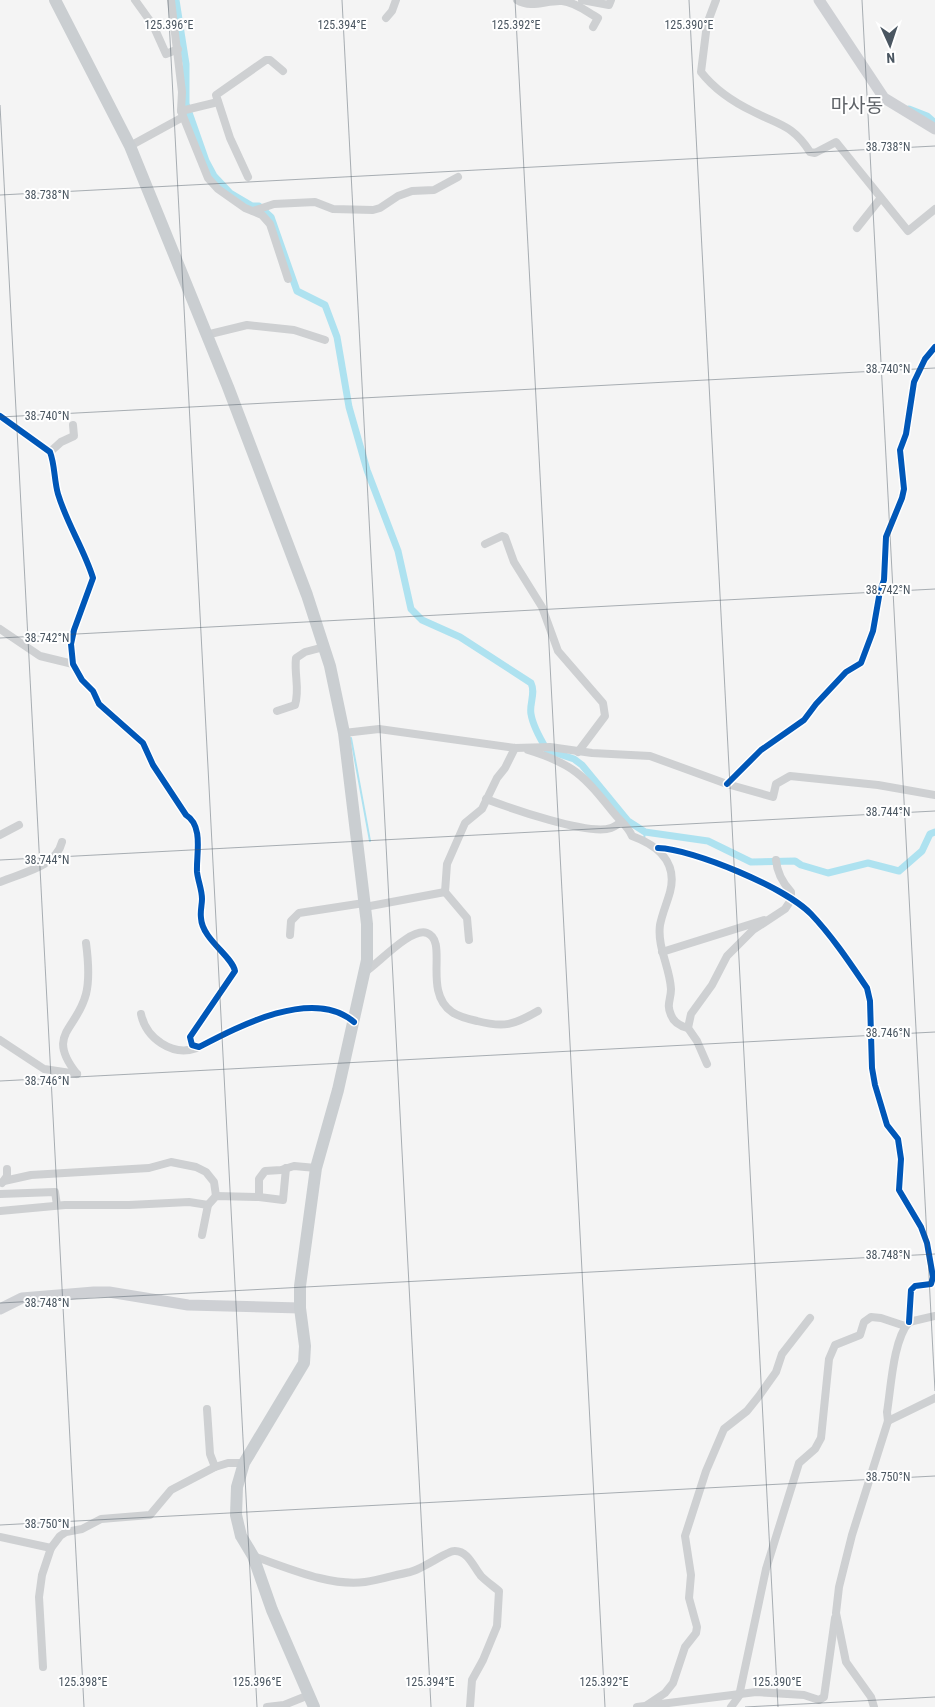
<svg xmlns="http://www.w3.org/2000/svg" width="935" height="1707" font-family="'Roboto Condensed','Noto Sans KR',sans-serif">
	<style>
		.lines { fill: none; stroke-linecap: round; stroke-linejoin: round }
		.stream { stroke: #aee2f0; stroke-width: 2 }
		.canal { stroke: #aee2f0; stroke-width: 7 }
		.street { stroke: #ced0d2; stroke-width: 8 }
		.secondary { stroke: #ced0d4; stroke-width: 11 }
		.primary { stroke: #caced1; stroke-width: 12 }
		.cycleway-casing { stroke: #fff; stroke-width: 9 }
		.cycleway { stroke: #0057b8; stroke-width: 6 }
		.ticks { fill: none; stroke: #4a5661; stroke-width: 1; stroke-opacity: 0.45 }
		.labels { text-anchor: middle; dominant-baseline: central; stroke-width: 4; stroke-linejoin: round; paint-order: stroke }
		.quarter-label { font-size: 19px; fill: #5f6368; stroke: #fff }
		.ticks-label { font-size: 12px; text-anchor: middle; fill: #4a5661; stroke: #fff; stroke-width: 4; stroke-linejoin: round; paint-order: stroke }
	</style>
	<rect width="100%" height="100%" fill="#f4f4f4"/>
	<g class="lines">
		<g class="stream">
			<polyline points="351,738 370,841"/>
			<polyline points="644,839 645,832"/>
		</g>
		<g class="canal">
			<path d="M 176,0 L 186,64 L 186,104 L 206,161 L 214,176 L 230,193 L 252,206 L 259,206 L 271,217 L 297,291 L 325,305 L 337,337 L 349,407 L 367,470 L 398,551 L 411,609 L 422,620 L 460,637 L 531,683 C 536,693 529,704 531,714 C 533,727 541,740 547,750 L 574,759 L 582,765 L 628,821 L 645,832 L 708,841 L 751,862 L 795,861 L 801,865 L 828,873 L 868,863 L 899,871 L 922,851 L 930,834 L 935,832"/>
			<polyline points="909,109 927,116 935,123"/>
		</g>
		<g class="street">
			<polyline points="135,0 153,25 166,54 178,49"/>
			<polyline points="171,0 182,92 181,111 193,141 208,178 218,189 245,208 262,215 270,224 288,279"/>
			<path d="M 517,0 C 532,9 546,0 562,1 C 575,2 587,12 598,18 L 593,27"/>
			<polyline points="582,0 609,5 611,0"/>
			<path d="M 716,0 L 707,24 L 701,72 C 715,90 733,102 754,112 C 779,125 793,125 810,152 L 815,153 L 836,142 L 908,231 L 935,209"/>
			<polyline points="386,18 392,11 396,0"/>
			<polyline points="181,111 218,102"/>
			<polyline points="130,146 183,117"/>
			<polyline points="248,177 230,138 216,95 266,60 270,60 283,71"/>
			<polyline points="253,211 274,204 315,202 333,209 373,210 380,208 398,196 412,191 434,190 458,177"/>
			<polyline points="857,228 880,199"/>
			<polyline points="206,335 247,325 294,330 325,340"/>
			<path d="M 0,416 L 50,452 C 55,465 54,480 58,494 C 67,524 84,549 93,578 L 74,630 L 71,644 L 73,664 L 82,680 L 93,691 L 99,704 L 143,743 L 153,765 L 186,815 C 204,826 196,855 197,872 C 198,881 202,890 202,899 C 202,905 200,911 201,918 C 202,939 232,956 235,971 L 190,1037 L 192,1045 L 199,1047 C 239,1026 313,987 354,1022"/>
			<polyline points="50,452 61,442 74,436 73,425"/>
			<polyline points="485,544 502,536 505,537 514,562 542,607 558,651 603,703 605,716 578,752"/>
			<polyline points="0,629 40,656 73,664"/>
			<path d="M 277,711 L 295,705 C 300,689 294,675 296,658 L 305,652 L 324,647"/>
			<polyline points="344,733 379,729 515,748 550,747 592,753 650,756 727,784 773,797 776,784 790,776 878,785 935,795"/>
			<path d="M 528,750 C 574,764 584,776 613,812 C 620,821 628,826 632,836 C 657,845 678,862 670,892 C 667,903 662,914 660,925 C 657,947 670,968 671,989 C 671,1000 666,1004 671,1015 C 674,1023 680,1026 688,1028"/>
			<polyline points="727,784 761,750 804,720 816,704 846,672 861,663 873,631 880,591 884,580 886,537 902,498 904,489 900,450 906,434 914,382 925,359 935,347"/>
			<path d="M 486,799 C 510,808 589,836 611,828 C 614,827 618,824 621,822"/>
			<polyline points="0,835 19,825"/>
			<path d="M 658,848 C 693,849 786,888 811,914 C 832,936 850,963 867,988 L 870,1001 L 872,1068 L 875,1085 L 887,1125 L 898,1139 L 901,1159 L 899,1190 L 921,1227 L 927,1243 L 933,1277 L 931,1284 L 915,1286 L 911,1290 L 909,1322"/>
			<path d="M 0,882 C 21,873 56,867 62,842"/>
			<polyline points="365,907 445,892"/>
			<polyline points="290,935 291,921 299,913 364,903"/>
			<polyline points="469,940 467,918 445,892 447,864 465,823 482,809 497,778 505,768 515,748"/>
			<polyline points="662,952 764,920"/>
			<path d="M 365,972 C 379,963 411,927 427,933 C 449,941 422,991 452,1012 C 459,1017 468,1019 477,1021 C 504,1028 514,1025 538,1011"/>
			<path d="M 141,1014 C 146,1038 172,1057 197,1048"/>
			<polyline points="0,1040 44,1069 77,1074"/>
			<path d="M 707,1064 L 697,1041 L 688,1028 L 691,1014 L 712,985 L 727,956 L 753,930 L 785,909 L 791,900 L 791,892 C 782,882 777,873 776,860"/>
			<path d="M 77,1074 C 45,1034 77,1030 86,994 C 90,978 88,958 86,943"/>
			<polyline points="4,1181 31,1175 149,1168 171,1162 196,1167 206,1172 214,1182 216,1196"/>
			<polyline points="2,1183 7,1176 7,1169"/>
			<polyline points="0,1194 55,1192 57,1205"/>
			<polyline points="259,1197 259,1179 265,1171 281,1170 294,1166 316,1168"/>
			<polyline points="0,1211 65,1205 129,1205 189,1202 208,1205"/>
			<polyline points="202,1235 208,1205 216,1196 259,1197 283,1200 286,1168"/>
			<polyline points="207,1409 210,1454 215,1467"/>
			<polyline points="888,1421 935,1398"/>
			<polyline points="0,1537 51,1548"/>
			<path d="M 253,1556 C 286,1567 330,1587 365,1582 C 380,1580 395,1575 410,1572 C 423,1569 447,1551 454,1551 C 468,1550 474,1568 481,1576 C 487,1582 493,1586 499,1591 L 497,1626 L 483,1660 L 472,1680 L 470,1707"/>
			<polyline points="43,1667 39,1597 42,1575 51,1548 60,1536 66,1532 82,1529 101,1519 150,1515 171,1490 215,1467 228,1463 244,1463"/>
			<polyline points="647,1705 665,1693 673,1683 685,1647 696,1633 697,1627 689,1598 691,1575 685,1536 706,1471 724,1429 747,1411 759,1396 776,1372 782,1354 810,1318"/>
			<polyline points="267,1707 284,1705 309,1695"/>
			<polyline points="637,1707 756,1692 804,1695 819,1700 824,1697 835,1618"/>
			<polyline points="731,1707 739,1696 766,1569 799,1463 815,1449 821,1438 829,1359 835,1345 860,1335 864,1322 871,1317 881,1318 905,1326"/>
			<path d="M 874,1707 L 871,1697 L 846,1662 L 836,1613 L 839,1587 L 852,1535 L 888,1421 L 887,1412 C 891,1388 893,1340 909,1322 L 935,1316"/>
		</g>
		<g class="secondary">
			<polyline points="819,0 884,98 935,129"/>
			<polyline points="0,1309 22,1298 94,1292 109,1292 188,1305 300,1308"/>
		</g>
		<polyline class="primary" points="55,0 130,146 228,387 307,595 330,666 344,733 367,924 367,960 338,1090 316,1168 300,1286 300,1308 305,1346 304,1363 244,1463 237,1487 236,1515 241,1536 253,1556 272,1610 314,1707"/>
		<g class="cycleway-casing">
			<g id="cycleway">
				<path d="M 0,416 L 50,452 C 55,465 54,480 58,494 C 67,524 84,549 93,578 L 74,630 L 71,644 L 73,664 L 82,680 L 93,691 L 99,704 L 143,743 L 153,765 L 186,815 C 204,826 196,855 197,872 C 198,881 202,890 202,899 C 202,905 200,911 201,918 C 202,939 232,956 235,971 L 190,1037 L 192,1045 L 199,1047 C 239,1026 313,987 354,1022"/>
				<polyline points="727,784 761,750 804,720 816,704 846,672 861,663 873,631 880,591 884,580 886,537 902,498 904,489 900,450 906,434 914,382 925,359 935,347"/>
				<path d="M 658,848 C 693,849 786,888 811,914 C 832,936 850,963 867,988 L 870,1001 L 872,1068 L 875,1085 L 887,1125 L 898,1139 L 901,1159 L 899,1190 L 921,1227 L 927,1243 L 933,1277 L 931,1284 L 915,1286 L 911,1290 L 909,1322"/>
			</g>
		</g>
		<use href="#cycleway" class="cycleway"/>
	</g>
	<path class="ticks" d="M 168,0 L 257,1707M 342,0 L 431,1707M 515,0 L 605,1707M 689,0 L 778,1707M 862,0 L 935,1391M 0,105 L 84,1707M 0,195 L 935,146M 0,417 L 935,368M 0,638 L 935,589M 0,860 L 935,811M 0,1081 L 935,1032M 0,1303 L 935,1254M 0,1525 L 935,1476M 745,1707 L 935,1697"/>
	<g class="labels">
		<g class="quarter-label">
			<text x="857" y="105">마사동</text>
		</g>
	</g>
	<g class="ticks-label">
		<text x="169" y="29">125.396°E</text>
		<text x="342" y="29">125.394°E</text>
		<text x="516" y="29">125.392°E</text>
		<text x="689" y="29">125.390°E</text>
		<text x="888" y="151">38.738°N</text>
		<text x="47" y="199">38.738°N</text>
		<text x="888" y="373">38.740°N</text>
		<text x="47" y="420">38.740°N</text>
		<text x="888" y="594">38.742°N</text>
		<text x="47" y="642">38.742°N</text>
		<text x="888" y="816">38.744°N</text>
		<text x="47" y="864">38.744°N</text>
		<text x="888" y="1037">38.746°N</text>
		<text x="47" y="1085">38.746°N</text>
		<text x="888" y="1259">38.748°N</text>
		<text x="47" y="1307">38.748°N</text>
		<text x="888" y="1481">38.750°N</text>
		<text x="47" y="1528">38.750°N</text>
		<text x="83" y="1686">125.398°E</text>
		<text x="257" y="1686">125.396°E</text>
		<text x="430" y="1686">125.394°E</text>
		<text x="604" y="1686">125.392°E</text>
		<text x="777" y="1686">125.390°E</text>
	</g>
	<g transform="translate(890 45) rotate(177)" stroke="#ffffff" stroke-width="4" paint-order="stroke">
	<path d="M0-4L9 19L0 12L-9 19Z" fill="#4a5661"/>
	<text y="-8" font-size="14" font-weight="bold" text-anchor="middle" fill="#4a5661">N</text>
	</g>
</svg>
